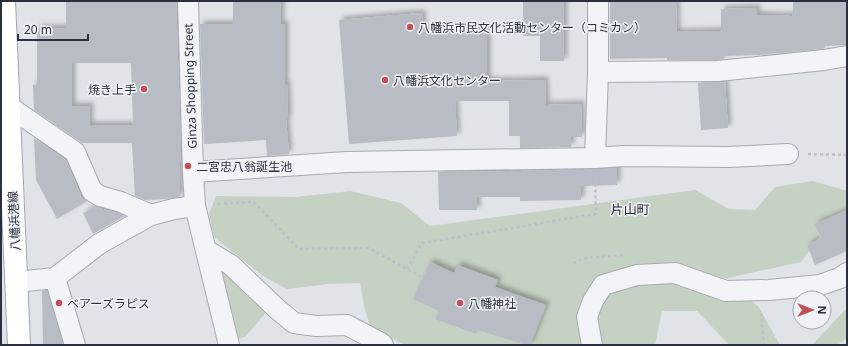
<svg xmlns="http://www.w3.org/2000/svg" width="848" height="346" font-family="'Noto Sans','Noto Sans JP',sans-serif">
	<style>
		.green { fill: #c5d1c2 }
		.building { fill: #b8bcc4; fill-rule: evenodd; filter: url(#shadow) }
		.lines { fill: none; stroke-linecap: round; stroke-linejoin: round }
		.street-casing { stroke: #a6aab2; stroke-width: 22 }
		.primary-casing { stroke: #a1a6b3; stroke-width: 24 }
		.path { stroke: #bfc1c7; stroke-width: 2.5; stroke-dasharray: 3 3; stroke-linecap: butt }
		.street { stroke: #f3f4f7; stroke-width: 20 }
		.primary { stroke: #fff; stroke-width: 22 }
		.poi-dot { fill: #c25056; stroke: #f0f2f6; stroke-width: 1.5 }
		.labels { text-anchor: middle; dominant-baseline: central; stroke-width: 3; stroke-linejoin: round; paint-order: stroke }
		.poi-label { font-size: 12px; fill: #2a303e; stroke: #f0f2f6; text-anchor: start }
		.street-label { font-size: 12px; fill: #2a303e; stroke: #f0f2f6 }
		.neighbourhood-label { font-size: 13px; fill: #1d212f; stroke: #f0f2f6 }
	</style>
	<defs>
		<filter id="shadow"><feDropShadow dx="3.5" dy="-3.5" stdDeviation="2" flood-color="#0004"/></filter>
	</defs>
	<rect width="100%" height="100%" fill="#e0e3e8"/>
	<g class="green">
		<polygon points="813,181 847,191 847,214 823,232 801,262 723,279 758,306 780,345 729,345 697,311 662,311 655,345 404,345 370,326 364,306 360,283 328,284 287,289 263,276 214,237 209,214 216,196 296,197 350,191 401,203 430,226 695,190 729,209 755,210 775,187"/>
		<polygon points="210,262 268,310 245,337 229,342"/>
		<polygon points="847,308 847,338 837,345 812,345"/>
	</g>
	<g class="building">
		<path d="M 66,1 L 176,1 L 181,145 L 181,162 L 179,162 L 180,197 L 167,199 L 145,200 L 135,196 L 132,143 L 82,143 L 34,110 L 33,85 L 37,85 L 37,28 L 66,28 ZM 72,63 L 131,63 L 133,125 L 90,125 L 90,106 L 72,106 Z"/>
		<polygon points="233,1 281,1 281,24 285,24 285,84 287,84 288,119 286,119 289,154 267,156 266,140 204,144 200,24 233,24"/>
		<polygon points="523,1 564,1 564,61 540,61 540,36 523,36"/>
		<polygon points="610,1 676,1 677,32 721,31 721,9 757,8 757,15 792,16 792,13 793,13 793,1 847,1 847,45 825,46 825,48 822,49 760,55 724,56 724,59 717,60 667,60 667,58 610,59"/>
		<polygon points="422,13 423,30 487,28 487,80 494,80 494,81 545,80 546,105 581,104 582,137 571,137 571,147 520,148 520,136 509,136 509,101 455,101 457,136 349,144 339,20"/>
		<polygon points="725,82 728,128 701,130 698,83"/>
		<polygon points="34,138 66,160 81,196 87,201 57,219 36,180"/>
		<polygon points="617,168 617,185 581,186 581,200 520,201 520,197 477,197 477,210 439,210 438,172 520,171"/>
		<polygon points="96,207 117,213 125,216 93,234 83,213"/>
		<polygon points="847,210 847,251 815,265 807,245 821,238 815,224"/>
		<polygon points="430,262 454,273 458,265 498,280 495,287 546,305 530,345 526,345 478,330 476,334 435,319 439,311 413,299"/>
		<polygon points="47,290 63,345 43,345 42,291"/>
	</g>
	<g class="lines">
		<g class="street-casing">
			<g id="street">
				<polyline points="188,1 193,172 195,206 229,345"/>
				<polyline points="598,72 718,71 824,60 847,56"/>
				<polyline points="1,101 75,152 92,191 100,196 121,202 151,215"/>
				<polyline points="595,158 598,72 598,1"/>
				<polyline points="193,172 347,162 595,158 625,156 729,157 788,154"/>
				<polyline points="206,250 231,265 276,308 294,323 316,326 347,325 381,343 383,345"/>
				<polyline points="55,278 75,345"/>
				<polyline points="16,282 55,278 99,244 151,215 174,209 195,206"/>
				<polyline points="592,345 587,317 593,301 603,285 637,275 675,273 726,291 769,290 820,285 840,278 847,273"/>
			</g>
		</g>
		<g class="primary-casing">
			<polyline id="primary" points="4,1 19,345"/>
		</g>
		<g class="path">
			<polyline points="808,154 847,155"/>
			<polyline points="218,204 254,202 299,249 369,248 423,278"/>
			<polyline points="573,263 585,258 624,255"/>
			<polyline points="407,269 422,243 596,214 595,179"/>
			<polyline points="761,313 764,345"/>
		</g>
		<use href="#street" class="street"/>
		<use href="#primary" class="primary"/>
	</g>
	<g class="poi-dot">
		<circle cx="410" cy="27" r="4"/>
		<circle cx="385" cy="80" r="4"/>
		<circle cx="144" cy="89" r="4"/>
		<circle cx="188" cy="166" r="4"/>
		<circle cx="59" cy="303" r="4"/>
		<circle cx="460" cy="303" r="4"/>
	</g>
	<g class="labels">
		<g class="poi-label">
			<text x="418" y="27">八幡浜市民文化活動センター（コミカン）</text>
			<text x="393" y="80">八幡浜文化センター</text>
			<text x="136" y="89" text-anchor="end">焼き上手</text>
			<text x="196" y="166">二宮忠八翁誕生池</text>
			<text x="67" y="303">ベアーズラピス</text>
			<text x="468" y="303">八幡神社</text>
		</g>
		<g class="street-label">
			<text transform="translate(190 86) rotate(-92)">Ginza Shopping Street</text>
			<text transform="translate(14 221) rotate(-93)">八幡浜港線</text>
		</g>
		<g class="neighbourhood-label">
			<text x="630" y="209">片山町</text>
		</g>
	</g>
	<rect width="848" height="346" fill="none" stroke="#2a303e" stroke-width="4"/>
	<g transform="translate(812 310) rotate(90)"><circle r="19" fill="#f0f2f6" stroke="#a1a4ac"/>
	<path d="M0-3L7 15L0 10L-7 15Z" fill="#c25056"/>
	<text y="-6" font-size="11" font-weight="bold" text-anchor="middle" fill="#2a303e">N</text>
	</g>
	<path d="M18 34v6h70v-6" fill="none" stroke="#2a303e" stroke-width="2"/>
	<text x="24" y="34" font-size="12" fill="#2a303e" stroke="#f0f2f6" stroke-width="3" paint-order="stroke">20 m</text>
</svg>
